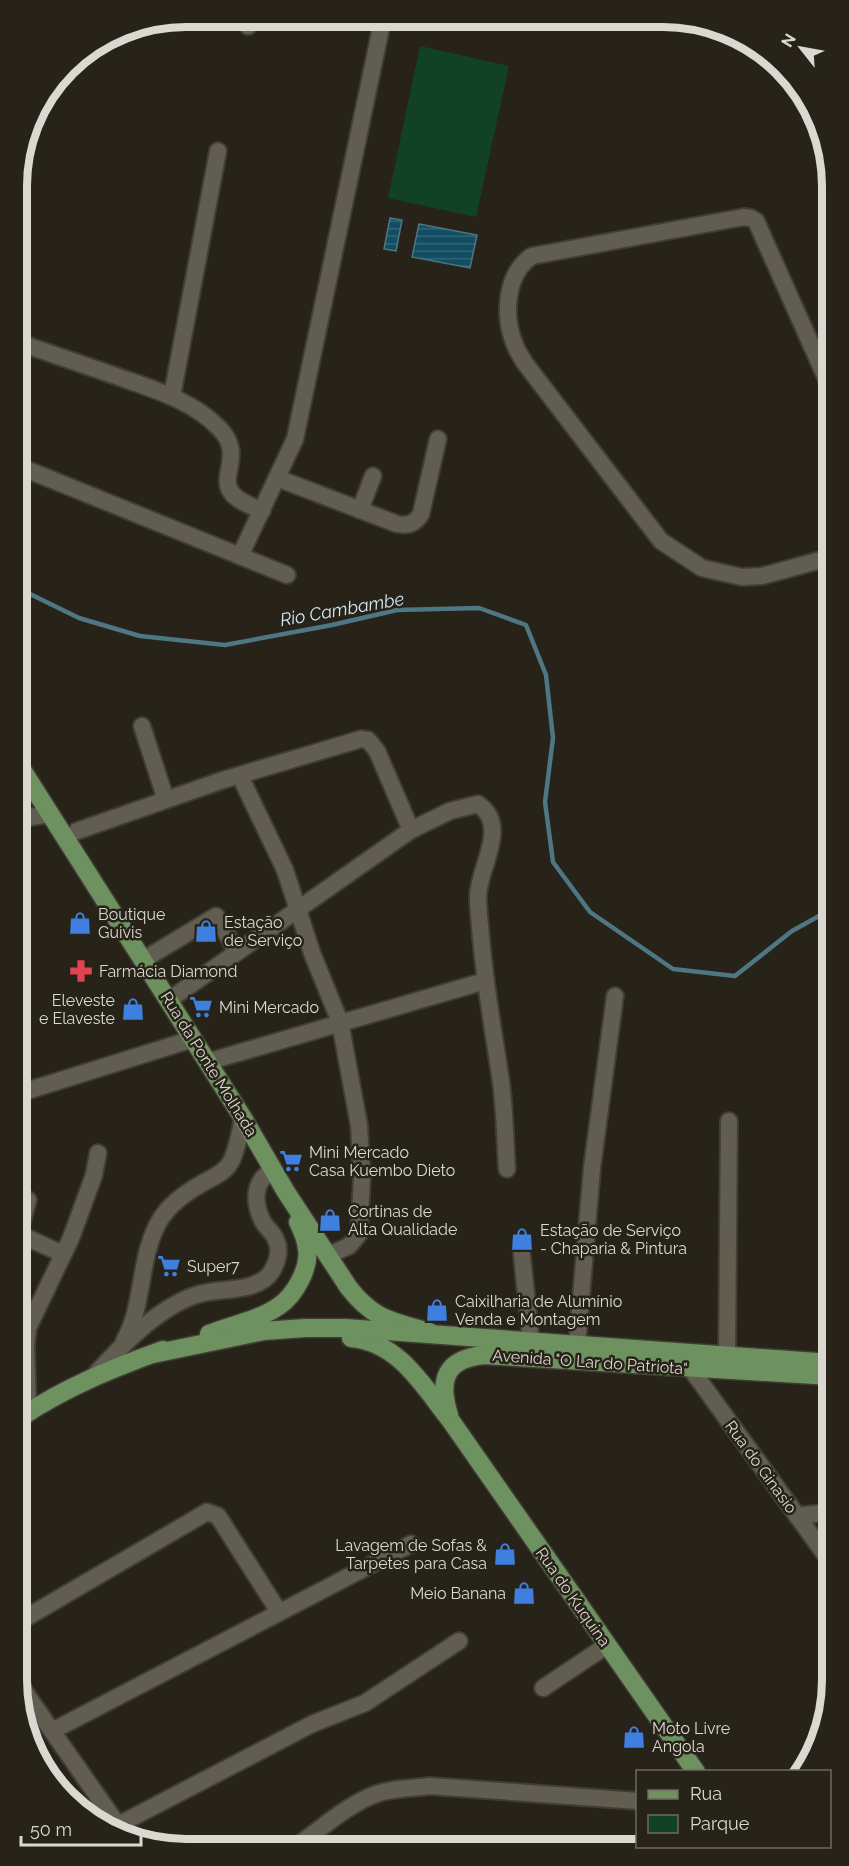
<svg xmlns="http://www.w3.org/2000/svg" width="849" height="1866" font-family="Raleway,sans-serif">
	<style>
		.green { fill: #124226 }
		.water { fill: url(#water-rules); stroke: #4e7783; stroke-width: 1.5 }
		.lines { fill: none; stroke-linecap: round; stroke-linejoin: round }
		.stream { stroke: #4e7783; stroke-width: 4.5 }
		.minor-casing { stroke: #413d35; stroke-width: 20 }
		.major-casing { stroke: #413d35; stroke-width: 21 }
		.minor { stroke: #615d51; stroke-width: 16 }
		.major { stroke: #6e9160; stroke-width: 18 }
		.labels { text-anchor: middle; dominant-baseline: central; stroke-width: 5; stroke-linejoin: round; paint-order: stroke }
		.poi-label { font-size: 16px; fill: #dbd8d1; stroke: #272319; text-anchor: start }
		.street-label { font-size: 16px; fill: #dbd8d1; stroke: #272319 }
		.water-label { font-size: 18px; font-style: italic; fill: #d0e7f2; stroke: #272319 }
		.rim { fill: none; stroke: #dbd8d1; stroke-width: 8 }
	</style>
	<defs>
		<pattern id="water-rules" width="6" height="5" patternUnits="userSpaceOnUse" patternTransform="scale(1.5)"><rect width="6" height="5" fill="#124d62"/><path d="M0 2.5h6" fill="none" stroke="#346677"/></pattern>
	</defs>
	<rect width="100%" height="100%" fill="#272319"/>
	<polygon class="green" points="420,46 509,66 476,217 388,198"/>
	<g class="water">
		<polygon points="390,218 402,220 396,251 384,249"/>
		<polygon points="419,224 477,235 470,268 412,257"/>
	</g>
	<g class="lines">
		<polyline class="stream" points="18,592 28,593 79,618 140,636 225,645 332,625 397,610 479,608 526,625 546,675 553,738 545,802 553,862 590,912 673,969 735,976 792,931 828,911 829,908"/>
		<g class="minor-casing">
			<g id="minor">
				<polyline points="248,26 250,17"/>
				<path d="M 17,342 C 49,353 81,364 113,375 C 149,388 191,399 219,428 C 245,454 219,475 231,492 C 237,501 252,506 262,511"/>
				<path d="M 827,380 L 756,221 L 751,218 L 744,217 L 532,256 C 505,274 503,317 515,345 C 517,351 521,356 524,362 L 661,541 L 702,568 L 742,577 L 762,576 L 828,558"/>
				<polyline points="172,396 218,151"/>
				<polyline points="18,466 287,575"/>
				<path d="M 277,478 L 397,524 C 408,526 415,524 421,514 L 438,439"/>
				<polyline points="360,510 373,476"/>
				<polyline points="240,556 295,439 383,18"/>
				<polyline points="142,726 166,800"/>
				<polyline points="240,776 285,870 312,953 340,1022 359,1125 362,1177 359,1234 349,1246 329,1255"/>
				<polyline points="19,819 50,814"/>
				<polyline points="77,831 223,780 361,739 368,740 377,751 411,830"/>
				<polyline points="143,960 216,916 237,952"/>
				<path d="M 169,1000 L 411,830 L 450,811 L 478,804 C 510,826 479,866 478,896 C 478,910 480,924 481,937 C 485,986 494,1034 501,1082 C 505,1111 505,1141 507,1169"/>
				<polyline points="207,1062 485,981"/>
				<polyline points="20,1093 193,1039"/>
				<polyline points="21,1225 28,1200"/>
				<polyline points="21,1235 63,1254"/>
				<polyline points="521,1246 531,1342"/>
				<path d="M 124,1341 C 145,1304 138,1257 160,1220 C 169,1205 187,1192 201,1184 C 211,1178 221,1175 228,1166 C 236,1157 240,1131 243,1118"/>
				<polyline points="577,1345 592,1168 615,996"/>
				<polyline points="727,1356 729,1121"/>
				<polyline points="691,1369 832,1564"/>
				<path d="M 93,1377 C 120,1347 157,1308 196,1295 C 219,1287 258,1294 272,1271 C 277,1262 281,1250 276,1240 C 274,1233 266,1228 263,1222 C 253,1202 253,1181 273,1170"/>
				<polyline points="28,1412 26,1345 28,1328 71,1238 94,1175 98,1153"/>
				<polyline points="797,1516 831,1512"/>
				<polyline points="22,1620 207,1512 218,1516 279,1612"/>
				<polyline points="22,1688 122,1831"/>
				<polyline points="543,1688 606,1646"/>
				<polyline points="52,1731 411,1544"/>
				<polyline points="118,1825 312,1724 365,1703 459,1641"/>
				<path d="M 297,1846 C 322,1828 349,1803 379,1793 C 395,1788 414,1788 430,1786 L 638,1801"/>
			</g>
		</g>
		<g class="major-casing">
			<g id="major">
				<path d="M 19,765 L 243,1118 L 286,1192 L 349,1288 C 374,1320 392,1321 429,1332"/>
				<path d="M 209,1334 C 232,1325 259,1320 279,1306 C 295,1295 310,1268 307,1249 C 306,1239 302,1230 298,1222"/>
				<path d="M 351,1338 C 399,1342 423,1386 451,1421 L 696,1772"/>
				<polyline points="153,1354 264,1331 305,1328 345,1328 831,1363"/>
				<path d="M 449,1415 C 438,1380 445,1359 484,1355 L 831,1376"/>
				<path d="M 21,1417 C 66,1387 113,1368 163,1350"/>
			</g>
		</g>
		<use href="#minor" class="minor"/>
		<use href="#major" class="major"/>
	</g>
	<defs>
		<g id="shop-bare" transform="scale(1.8)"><path d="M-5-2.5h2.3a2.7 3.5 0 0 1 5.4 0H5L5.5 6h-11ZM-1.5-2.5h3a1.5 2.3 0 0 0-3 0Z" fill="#3f7fe0" stroke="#272319" stroke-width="2.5" paint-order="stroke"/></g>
		<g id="pharmacy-bare" transform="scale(1.8)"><path d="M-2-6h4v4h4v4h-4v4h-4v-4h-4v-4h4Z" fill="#e0444e" stroke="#272319" stroke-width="2.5" paint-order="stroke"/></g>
		<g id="supermarket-bare" transform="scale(1.8)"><path d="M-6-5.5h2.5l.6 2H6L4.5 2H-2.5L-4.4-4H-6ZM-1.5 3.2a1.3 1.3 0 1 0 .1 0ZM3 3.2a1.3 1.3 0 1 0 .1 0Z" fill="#3f7fe0" stroke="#272319" stroke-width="2.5" paint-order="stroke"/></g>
	</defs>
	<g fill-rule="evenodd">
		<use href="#shop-bare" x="80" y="923"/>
		<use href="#shop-bare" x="206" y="931"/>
		<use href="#pharmacy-bare" x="81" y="971"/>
		<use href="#supermarket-bare" x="201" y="1007"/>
		<use href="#shop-bare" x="133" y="1009"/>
		<use href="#supermarket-bare" x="291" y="1161"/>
		<use href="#shop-bare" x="330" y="1220"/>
		<use href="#shop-bare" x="522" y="1239"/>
		<use href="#supermarket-bare" x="169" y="1266"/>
		<use href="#shop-bare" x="437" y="1310"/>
		<use href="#shop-bare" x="505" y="1554"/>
		<use href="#shop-bare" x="524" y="1593"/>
		<use href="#shop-bare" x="634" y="1737"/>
	</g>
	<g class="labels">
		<g class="poi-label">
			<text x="98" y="914">Boutique<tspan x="98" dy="18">Guivis</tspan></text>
			<text x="224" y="922">Estação<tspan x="224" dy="18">de Serviço</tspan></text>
			<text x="99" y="971">Farmácia Diamond</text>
			<text x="115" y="1000" text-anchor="end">Eleveste<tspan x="115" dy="18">e Elaveste</tspan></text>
			<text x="219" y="1007">Mini Mercado</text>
			<text x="309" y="1152">Mini Mercado<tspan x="309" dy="18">Casa Kuembo Dieto</tspan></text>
			<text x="348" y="1211">Cortinas de<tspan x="348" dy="18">Alta Qualidade</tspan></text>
			<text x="540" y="1230">Estação de Serviço<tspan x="540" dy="18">- Chaparia &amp; Pintura</tspan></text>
			<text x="187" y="1266">Super7</text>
			<text x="455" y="1301">Caixilharia de Alumínio<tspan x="455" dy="18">Venda e Montagem</tspan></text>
			<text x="487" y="1545" text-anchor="end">Lavagem de Sofas &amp;<tspan x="487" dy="18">Tarpetes para Casa</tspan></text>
			<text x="506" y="1593" text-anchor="end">Meio Banana</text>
			<text x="652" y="1728">Moto Livre<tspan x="652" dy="18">Angola</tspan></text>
		</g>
		<g class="street-label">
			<text transform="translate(209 1064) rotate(58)">Rua da Ponte Molhada</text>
			<text transform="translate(590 1362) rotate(4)">Avenida "O Lar do Patriota"</text>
			<text transform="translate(761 1467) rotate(54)">Rua do Ginasio</text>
			<text transform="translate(573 1597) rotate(55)">Rua do Kuquina</text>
		</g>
		<g class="water-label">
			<text transform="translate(342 609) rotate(-10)">Rio Cambambe</text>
		</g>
	</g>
	<path d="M0 0H849V1866H0ZM186 27H663A159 159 0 0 1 822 186V1680A159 159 0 0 1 663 1839H186A159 159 0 0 1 27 1680V186A159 159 0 0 1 186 27Z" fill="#272319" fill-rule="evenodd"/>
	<path class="rim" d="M186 27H663A159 159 0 0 1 822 186V1680A159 159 0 0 1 663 1839H186A159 159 0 0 1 27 1680V186A159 159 0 0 1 186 27Z"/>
	<rect x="636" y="1770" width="195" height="78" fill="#272319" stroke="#6f6b63" stroke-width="1.5"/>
	<rect x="648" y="1790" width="30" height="9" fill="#6e9160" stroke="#6f6b63" stroke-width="1.5"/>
	<text x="690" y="1800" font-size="18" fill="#dbd8d1">Rua</text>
	<rect x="648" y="1815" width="30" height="18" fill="#124226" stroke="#6f6b63" stroke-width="1.5"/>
	<text x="690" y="1830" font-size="18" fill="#dbd8d1">Parque</text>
	<g transform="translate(801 48) rotate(301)" stroke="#272319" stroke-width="4.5" paint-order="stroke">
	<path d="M0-4.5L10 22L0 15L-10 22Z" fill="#dbd8d1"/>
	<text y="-9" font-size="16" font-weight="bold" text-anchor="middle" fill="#dbd8d1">N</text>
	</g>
	<path d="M21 1836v9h120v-9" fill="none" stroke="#dbd8d1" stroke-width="3"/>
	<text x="30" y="1836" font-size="18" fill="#dbd8d1" stroke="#272319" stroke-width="4.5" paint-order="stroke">50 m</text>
</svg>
